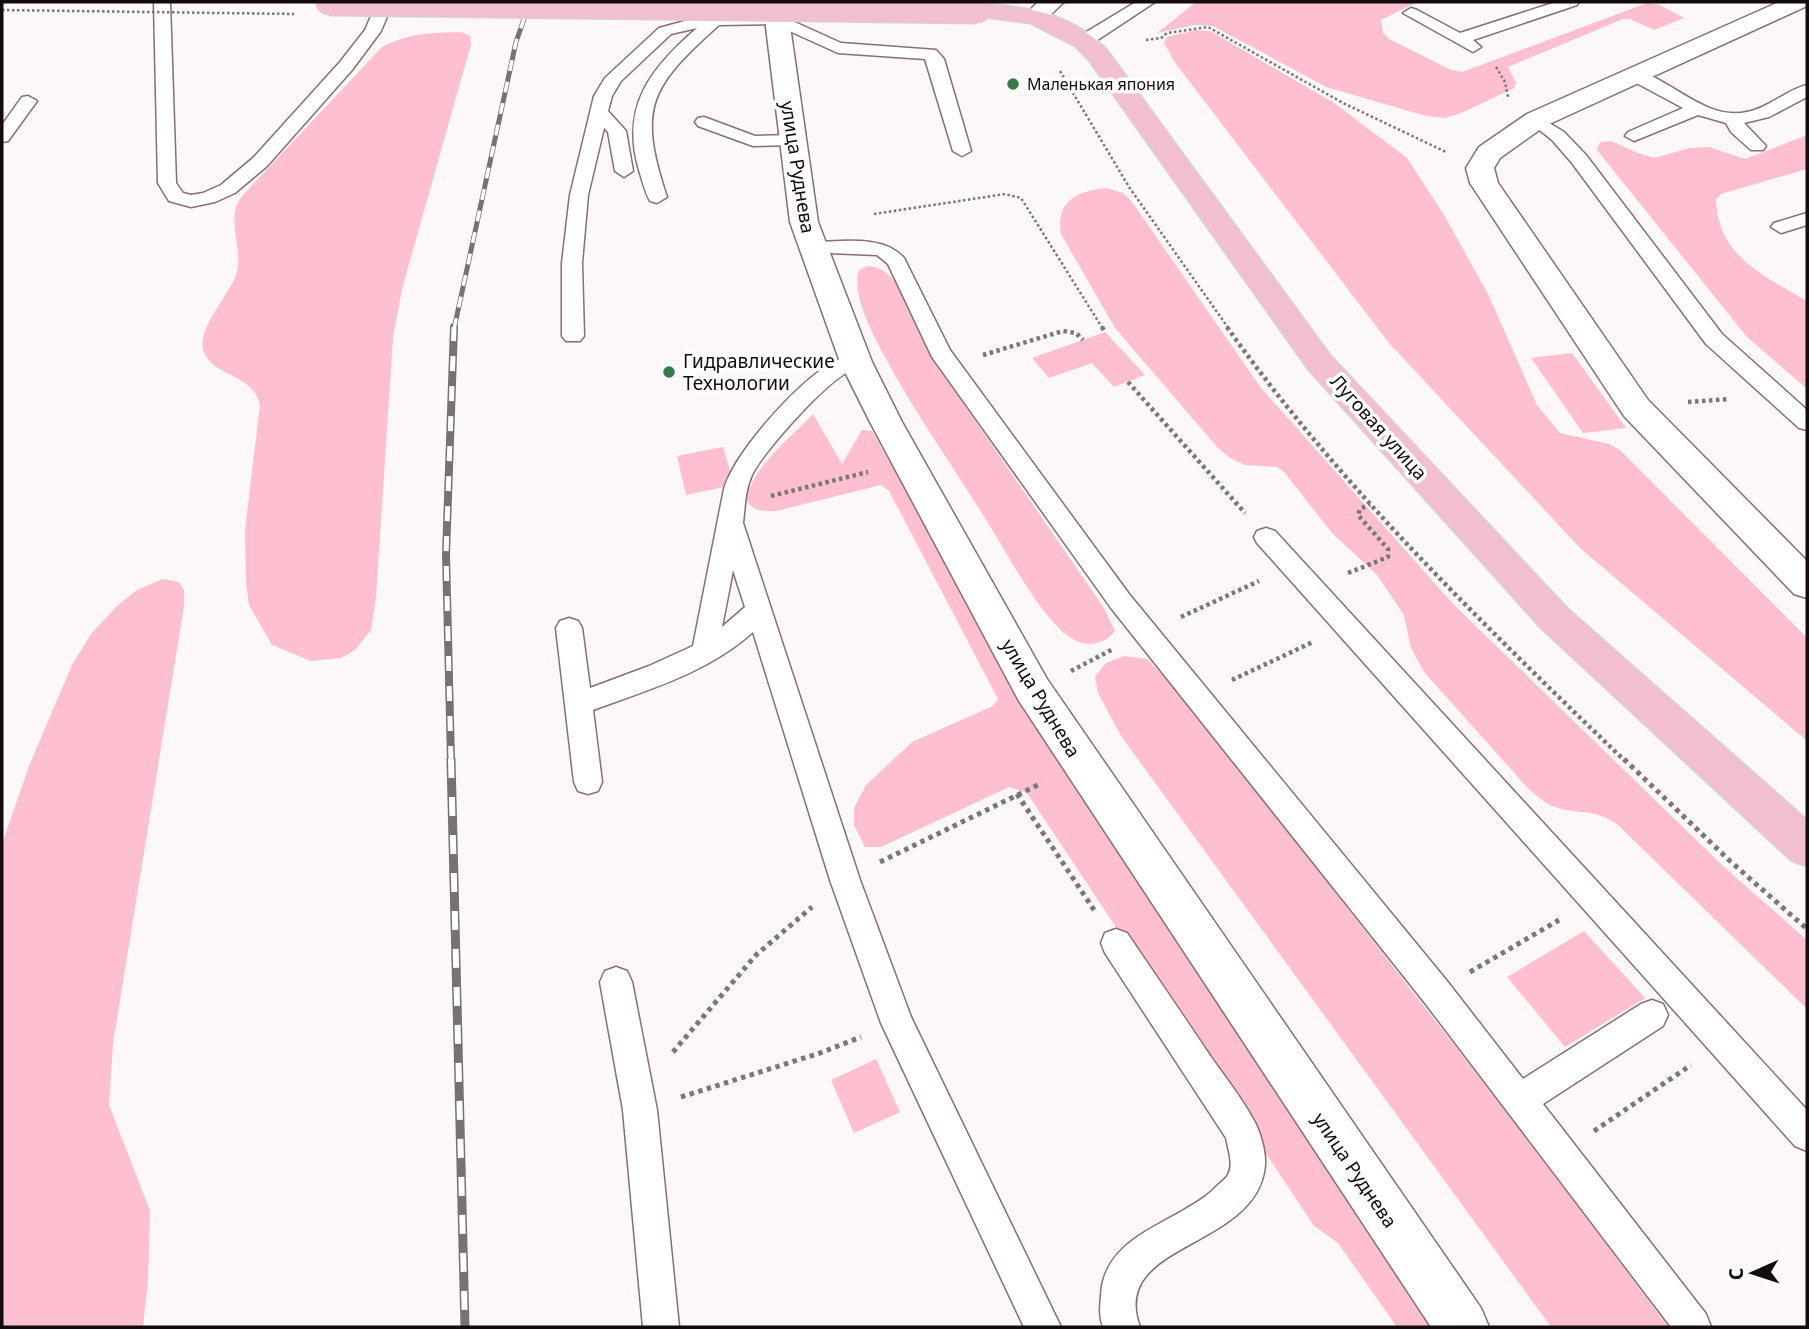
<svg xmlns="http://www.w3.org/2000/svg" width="1809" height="1329" font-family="'Noto Sans',sans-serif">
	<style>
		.green { fill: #febfd0 }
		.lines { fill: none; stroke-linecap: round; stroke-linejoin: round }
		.lane-casing { stroke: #866f75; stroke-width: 3 }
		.street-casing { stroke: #866f75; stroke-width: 3 }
		.primary-casing { stroke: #d5d3d3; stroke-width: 3 }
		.path-far2 { stroke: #7d7678; stroke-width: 2.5; stroke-dasharray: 2.5 2.5; stroke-linecap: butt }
		.path-far1 { stroke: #7d7678; stroke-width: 4.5; stroke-dasharray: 3.5 3.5; stroke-linecap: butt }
		.path { stroke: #7d7678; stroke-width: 5; stroke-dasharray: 4.5 4.5; stroke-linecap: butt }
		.lane { fill: #fff; fill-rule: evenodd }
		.street { fill: #fff; fill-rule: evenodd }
		.primary { fill: #f2bfce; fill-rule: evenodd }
		.rail-far2-casing { stroke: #787173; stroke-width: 5 }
		.rail-far1-casing { stroke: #787173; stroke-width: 8 }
		.rail-casing { stroke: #787173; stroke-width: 9 }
		.rail-far2 { stroke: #fff; stroke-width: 3.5; stroke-dasharray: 11; stroke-linecap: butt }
		.rail-far1 { stroke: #fff; stroke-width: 5; stroke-dasharray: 15; stroke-linecap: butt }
		.rail { stroke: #fff; stroke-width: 6; stroke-dasharray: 19; stroke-linecap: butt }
		.primary-bridge-casing { stroke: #d5d3d3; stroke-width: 29; stroke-linecap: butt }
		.path-bridge { stroke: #7d7678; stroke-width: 2.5; stroke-dasharray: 2.5 2.5; stroke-linecap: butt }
		.primary-bridge { stroke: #f2bfce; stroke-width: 27 }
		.poi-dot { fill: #337c49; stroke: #fff; stroke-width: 2.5 }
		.labels { text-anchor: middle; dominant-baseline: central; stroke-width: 7; stroke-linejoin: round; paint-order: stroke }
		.far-poi-label { font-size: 16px; fill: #130b0d; stroke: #fff; text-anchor: start }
		.street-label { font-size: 19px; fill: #130b0d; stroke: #fff }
		.poi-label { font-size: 19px; fill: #130b0d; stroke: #fff; text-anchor: start }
	</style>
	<rect width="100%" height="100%" fill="#fcf7f8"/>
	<g class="green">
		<polygon points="1196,2 1417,2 1381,20 1383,33 1389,39 1451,70 1462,72 1647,3 1658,4 1684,18 1654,30 1630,19 1623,19 1508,67 1516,83 1514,88 1459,114 1444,118 1426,116 1326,87 1213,26 1194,25 1157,33"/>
		<polygon points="1196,30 1210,31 1334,103 1407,158 1444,215 1488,294 1537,405 1560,433 1609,444 1620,450 1807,638 1807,741 1581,549 1389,343 1176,64 1164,43 1167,37"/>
		<path d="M 461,32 L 470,36 L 471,44 L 402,289 L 393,337 L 376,597 L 371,630 L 355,650 L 341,658 L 311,661 L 272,645 L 249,605 L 246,583 L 245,530 L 260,405 C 252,372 214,378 204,352 C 195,330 229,296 236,275 C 245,249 224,220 242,196 L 381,48 C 407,33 431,33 461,32 Z"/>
		<path d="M 1807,135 L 1807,169 L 1721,194 L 1716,199 C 1717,256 1764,276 1807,301 L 1807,389 L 1747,337 L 1597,150 L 1600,142 L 1611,141 L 1638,153 L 1654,158 L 1690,148 L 1709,147 L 1745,159 Z"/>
		<path d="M 1107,188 L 1123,193 L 1132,202 L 1261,388 L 1454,605 L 1723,866 L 1807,940 L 1807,1009 L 1618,825 C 1594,808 1582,815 1558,808 C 1544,804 1535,794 1525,785 L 1424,672 L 1411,648 L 1404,615 L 1377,575 L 1332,533 L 1284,472 L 1277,467 L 1245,465 L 1230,458 L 1217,447 L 1115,328 L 1061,234 C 1056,201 1076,191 1107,188 Z"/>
		<path d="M 868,266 C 880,267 887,272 895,282 L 928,352 L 1104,608 L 1115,631 C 1105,644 1087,648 1073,639 C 1042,621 1008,554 988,523 C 950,461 906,401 874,336 C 865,317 853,290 859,270 Z"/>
		<polygon points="1105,332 1145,375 1114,387 1092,363 1049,378 1032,358"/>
		<polygon points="1572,353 1626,428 1583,433 1531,358"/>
		<path d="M 813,414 L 842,464 L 862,430 L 872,431 L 1033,715 L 1439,1327 L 1397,1327 L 1338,1243 L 1314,1226 L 1027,793 L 1009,787 L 881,847 L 865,847 L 854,825 L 854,808 L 866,785 L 912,742 L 993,706 L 998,699 L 889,491 L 881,485 L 776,511 C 763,511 754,512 746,500 C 753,465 790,439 813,414 Z"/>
		<polygon points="723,447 734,485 686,495 677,456"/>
		<polygon points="162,579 179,582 184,590 184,606 113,1043 109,1105 150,1211 148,1279 143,1327 2,1327 2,844 29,766 72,665 91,634 117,606 137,590"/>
		<polygon points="1124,656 1147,659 1176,689 1530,1142 1668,1327 1551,1327 1121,736 1098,693 1095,677 1106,663"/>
		<polygon points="1584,931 1645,998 1565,1047 1507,977"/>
		<polygon points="876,1059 900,1112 854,1133 831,1080"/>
	</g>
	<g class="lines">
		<g class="lane-casing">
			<g id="lane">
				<polygon points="154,2 170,2 176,183 183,193 191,195 203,193 221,185 253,158 340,62 365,30 377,2 393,2 381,31 352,70 267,166 235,193 215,202 191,207 169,201 158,183"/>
				<polygon points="1136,2 1155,2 1090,45 1078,45 1076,41 1078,37"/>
				<polygon points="1556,2 1579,2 1577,5 1473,40 1481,47 1473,52 1403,13 1411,8 1417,10 1460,33"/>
				<path d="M 777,14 L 841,43 L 936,50 L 944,59 L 971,151 L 962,156 L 953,151 L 925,59 L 838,53 L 774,24 L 719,25 C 650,87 637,107 667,197 L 657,203 L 650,201 C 645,192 642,180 639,170 C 620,106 651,68 697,28 L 671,34 L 621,81 L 612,96 L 608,111 L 626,131 L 633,171 L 624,177 L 615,171 L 608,132 L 604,128 L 588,195 L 582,263 L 584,336 L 580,341 L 566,341 L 562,336 L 562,263 L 570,195 L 594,96 L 605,78 L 659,28 L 703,16 Z"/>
				<path d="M 1635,70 C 1672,79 1705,121 1747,112 C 1769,108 1786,90 1807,85 L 1807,97 L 1769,117 L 1744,123 L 1766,146 L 1763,150 L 1751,150 L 1731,132 L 1726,123 L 1698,115 L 1634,141 L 1625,136 L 1628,132 L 1683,108 L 1629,79 L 1626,75 Z"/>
				<polygon points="28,96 37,101 8,141 2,142 2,125 22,97"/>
				<polygon points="1536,115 1564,132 1586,155 1722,334 1807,410 1807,430 1799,428 1706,344 1572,163 1552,140 1527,120"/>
				<polygon points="704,117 755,136 793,135 802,140 793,145 753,146 698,126 695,122 698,118"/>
				<polygon points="1807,213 1807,225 1781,233 1771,227 1774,223"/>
				<path d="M 811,242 C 840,242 883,234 904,258 L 950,350 L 1129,594 L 1447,981 L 1523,1079 L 1641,1004 L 1652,1000 L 1663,1004 L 1668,1015 L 1663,1026 L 1543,1104 L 1706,1314 L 1711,1327 L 1671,1327 L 1425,1003 L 1111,608 L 932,357 L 888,264 L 877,255 L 804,252 L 801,248 L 804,244 Z"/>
				<path d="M 856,355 L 864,357 L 867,362 L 864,367 C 859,369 853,370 848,372 C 824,384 764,451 752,475 C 745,490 745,507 743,523 L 860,880 L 911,1017 L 1061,1327 L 1024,1327 L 881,1023 L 830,880 L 753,632 C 709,672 648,690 593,710 L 602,782 L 598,791 L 588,794 L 578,791 L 574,782 L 556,628 L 560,621 L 569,618 L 578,621 L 582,628 L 590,688 L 649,666 L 693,646 L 724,489 C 734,453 797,383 830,364 C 837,359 847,357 856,355 ZM 733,570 L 745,607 L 722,627 Z"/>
				<polygon points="1266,528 1275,531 1807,1110 1807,1151 1795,1146 1257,543 1254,537 1257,531"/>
				<path d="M 1116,929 L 1127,933 C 1155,974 1183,1015 1211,1057 C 1225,1077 1241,1097 1253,1119 C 1260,1130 1266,1152 1265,1165 C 1258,1250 1108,1241 1140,1327 L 1103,1327 C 1099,1317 1100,1306 1101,1296 C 1103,1235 1175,1224 1213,1190 C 1217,1185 1225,1180 1228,1175 C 1234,1164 1228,1149 1226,1138 L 1105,953 L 1101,943 L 1105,933 Z"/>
				<polygon points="616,967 627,971 632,982 657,1110 679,1327 643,1327 623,1110 600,982 605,971"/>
			</g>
		</g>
		<g class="street-casing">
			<g id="street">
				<polygon points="774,2 798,2 789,19 818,222 872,362 902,422 1047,679 1481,1308 1489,1327 1431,1327 1019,701 870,422 840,362 790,222 765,19"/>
				<polygon points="1038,2 1064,2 1044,21 1028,21 1024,16"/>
				<polygon points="1779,2 1807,2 1807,6 1545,126 1500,158 1494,168 1498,183 1648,400 1807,561 1807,598 1794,594 1624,416 1470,183 1466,168 1479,147 1527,114"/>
			</g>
		</g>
		<g class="primary-casing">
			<path id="primary" d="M 977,3 C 1028,8 1067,11 1106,49 L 1330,355 L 1567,608 L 1807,820 L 1807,866 L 1792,861 L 1541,628 L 1308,369 L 1088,59 L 1075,46 L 1030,23 L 969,15 L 965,10 L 969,5 Z"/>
		</g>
		<g class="path-far2">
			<polyline points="1146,40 1161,38 1167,33 1208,27 1343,103 1446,152"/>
			<polyline points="1496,67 1505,82 1508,97"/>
			<polyline points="1060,71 1129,187 1229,329"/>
			<polyline points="874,214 1005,194 1021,198 1103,329"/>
		</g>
		<g class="path-far1">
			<polyline points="1102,327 1105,332"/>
			<path d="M 1227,327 C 1341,488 1484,625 1625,761"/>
			<polyline points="983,355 1063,331 1076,333 1083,340"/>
			<polyline points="1128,382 1245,513"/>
			<polyline points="1688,402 1729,399"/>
			<polyline points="771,496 868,472"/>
			<polyline points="1348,573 1388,557 1388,549 1358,515 1360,509 1370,504"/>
			<polyline points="1181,617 1259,581"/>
			<polyline points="1071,671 1113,649"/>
			<polyline points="1232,680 1313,642"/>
		</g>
		<g class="path">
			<polyline points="1624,759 1730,861 1807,929"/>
			<polyline points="1017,794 1094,910"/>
			<polyline points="880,862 1042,783"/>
			<polyline points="1470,972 1559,920"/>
			<polyline points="673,1052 756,955 812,907"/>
			<polyline points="681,1097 820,1053 861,1037"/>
			<polyline points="1594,1131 1691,1065"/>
		</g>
		<use href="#lane" class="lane"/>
		<use href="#street" class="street"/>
		<use href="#primary" class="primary"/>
		<g class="rail-far2-casing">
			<polyline id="rail-far2" points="454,329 516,42 530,2"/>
		</g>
		<g class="rail-far1-casing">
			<polyline id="rail-far1" points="451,761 446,554 454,327"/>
		</g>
		<g class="rail-casing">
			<polyline id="rail" points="451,759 465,1327"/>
		</g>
		<use href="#rail-far2" class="rail-far2"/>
		<use href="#rail-far1" class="rail-far1"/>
		<use href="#rail" class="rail"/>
		<g class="primary-bridge-casing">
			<polyline id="primary-bridge" points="329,2 977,10"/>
		</g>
		<polyline class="path-bridge" points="2,10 294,14"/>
		<use href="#primary-bridge" class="primary-bridge"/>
	</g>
	<g class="poi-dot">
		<circle cx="1013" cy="84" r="7"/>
		<circle cx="669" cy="372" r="7"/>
	</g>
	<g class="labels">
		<g class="far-poi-label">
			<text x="1027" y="84">Маленькая япония</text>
		</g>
		<g class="street-label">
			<text transform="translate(798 167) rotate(81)">улица Руднева</text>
			<text transform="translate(1379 427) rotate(48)">Луговая улица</text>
			<text transform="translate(1041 698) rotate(59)">улица Руднева</text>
			<text transform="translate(1355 1170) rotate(56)">улица Руднева</text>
		</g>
		<g class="poi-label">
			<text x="683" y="361">Гидравлические<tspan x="683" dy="22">Технологии</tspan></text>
		</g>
	</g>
	<rect width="1809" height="1329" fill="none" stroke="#130b0d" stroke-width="7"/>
	<g transform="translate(1753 1273) rotate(267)" stroke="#ffffff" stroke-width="5" paint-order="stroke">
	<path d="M0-5L12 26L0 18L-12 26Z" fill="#130b0d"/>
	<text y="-10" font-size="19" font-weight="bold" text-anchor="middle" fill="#130b0d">С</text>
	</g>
</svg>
